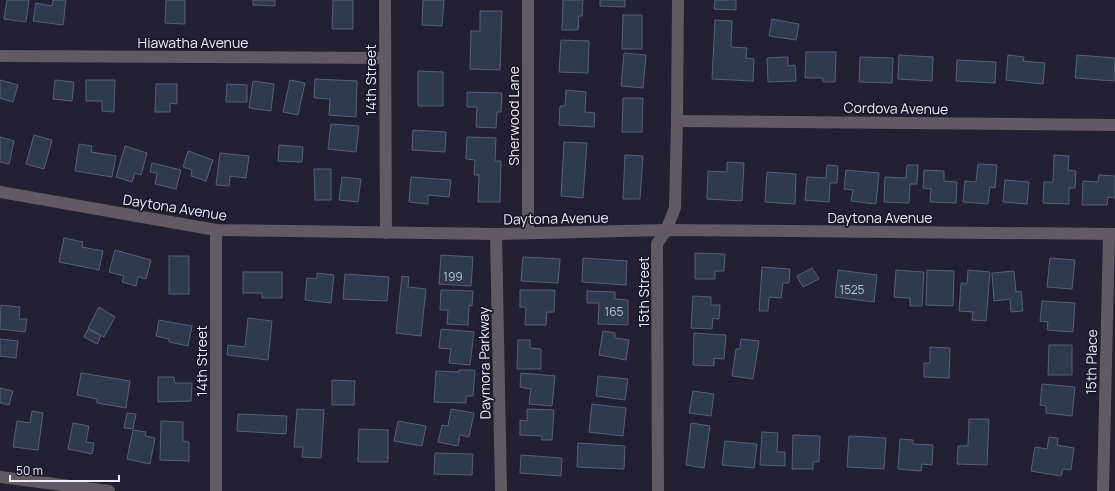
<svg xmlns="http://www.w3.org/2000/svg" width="1115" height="491" font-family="Manrope,sans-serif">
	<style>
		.building { fill: #2e3a4d; stroke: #556176 }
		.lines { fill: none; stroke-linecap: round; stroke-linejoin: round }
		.minor { stroke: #615a62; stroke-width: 12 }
		.labels { text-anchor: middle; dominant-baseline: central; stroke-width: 3.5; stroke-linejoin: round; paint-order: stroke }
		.number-label { font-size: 12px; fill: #bdc0cf }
		.street-label { font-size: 14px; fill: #edecfa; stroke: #1a172a }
	</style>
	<rect width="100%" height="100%" fill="#232034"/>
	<g class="building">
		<polygon points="7,0 29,0 26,22 4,19"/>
		<polygon points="53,0 66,0 63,25 33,21 36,3 52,6"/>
		<polygon points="166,0 185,0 185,24 165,23"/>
		<polygon points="253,0 275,0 275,6 253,5"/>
		<polygon points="333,0 353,0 353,29 332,29"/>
		<polygon points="423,0 444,0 442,26 422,25"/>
		<polygon points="563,0 583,0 582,16 579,16 578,30 562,30"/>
		<polygon points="600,0 625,0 625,7 600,6"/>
		<polygon points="715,0 736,0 736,10 714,9"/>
		<polygon points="480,11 502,11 500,70 470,69 471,31 480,31"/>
		<polygon points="623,15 642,15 642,49 622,49"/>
		<polygon points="772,19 799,24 796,40 769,36"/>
		<polygon points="715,20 732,21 731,47 747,48 746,58 754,59 753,81 712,79"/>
		<polygon points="561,40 589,41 588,73 559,72"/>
		<polygon points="806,52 836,52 835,82 823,82 823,78 805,78"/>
		<polygon points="624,53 646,55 643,88 621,86"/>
		<polygon points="899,55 933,57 932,81 898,79"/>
		<polygon points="1008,55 1024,57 1023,61 1045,63 1043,84 1006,80"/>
		<polygon points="1077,55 1115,58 1114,81 1075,78"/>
		<polygon points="788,57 788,66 795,65 796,81 768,82 767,58"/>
		<polygon points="860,57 893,58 892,83 859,82"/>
		<polygon points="957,60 996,62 995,83 956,81"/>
		<polygon points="418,71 443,72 443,106 418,106"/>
		<polygon points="315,79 357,81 356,117 329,115 330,99 314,98"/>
		<polygon points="0,80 18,85 13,102 0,98"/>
		<polygon points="55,80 74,82 72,101 53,99"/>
		<polygon points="86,80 115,80 114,112 102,111 102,101 86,101"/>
		<polygon points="290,80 305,83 298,115 283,112"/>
		<polygon points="253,81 274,84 271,111 249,108"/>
		<polygon points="156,84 177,84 177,104 170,103 170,112 155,112"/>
		<polygon points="227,84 247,85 247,102 226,102"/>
		<polygon points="566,90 586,92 585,112 595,113 594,127 559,125 560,106 565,106"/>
		<polygon points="467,92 502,93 501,112 497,112 496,128 476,127 477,107 467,107"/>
		<polygon points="623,98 643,98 642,132 622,132"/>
		<polygon points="331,124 359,126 356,152 328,149"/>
		<polygon points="413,130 446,132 445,152 412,150"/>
		<polygon points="34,135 52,140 44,169 26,164"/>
		<polygon points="0,137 14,141 9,164 0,162"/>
		<polygon points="467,137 496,138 495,161 501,161 500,202 478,202 479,175 474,175 475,160 466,159"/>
		<polygon points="564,142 587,143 583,198 561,196"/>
		<polygon points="79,144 92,146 91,152 116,156 112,177 75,171"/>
		<polygon points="279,145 303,147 302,162 278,161"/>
		<polygon points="125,146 147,153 141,175 135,173 132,182 116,177"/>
		<polygon points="188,151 213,160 206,181 191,176 192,170 183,167"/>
		<polygon points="220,153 249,156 246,178 230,176 229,186 216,185"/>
		<polygon points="625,155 643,156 640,199 623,199"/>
		<polygon points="1054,155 1069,156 1068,170 1076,171 1075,188 1069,188 1069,204 1043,203 1044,182 1053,182"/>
		<polygon points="727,162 744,163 742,201 707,199 708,171 727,172"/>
		<polygon points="152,163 181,170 176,189 155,184 157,173 150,172"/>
		<polygon points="978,164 997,165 995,188 990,187 988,204 963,202 965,181 976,182"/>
		<polygon points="827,165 838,166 837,183 830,183 829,202 805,200 807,177 826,178"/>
		<polygon points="907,165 918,165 917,184 910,184 909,203 884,202 885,177 906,178"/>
		<polygon points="314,169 331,169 331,200 315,200"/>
		<polygon points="846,170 879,173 876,204 851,201 853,190 844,189"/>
		<polygon points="924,170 944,171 944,181 957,182 956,203 930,202 931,189 923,188"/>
		<polygon points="767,172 796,174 795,204 765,202"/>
		<polygon points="1099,175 1115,176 1115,198 1108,197 1107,205 1082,205 1083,181 1098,182"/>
		<polygon points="342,177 361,179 358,202 339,200"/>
		<polygon points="411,177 451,180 449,197 428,195 428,204 409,202"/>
		<polygon points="1005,180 1029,182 1027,204 1003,202"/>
		<polygon points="64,238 83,242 82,247 103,251 99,270 59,262"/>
		<polygon points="115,250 151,260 146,279 138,277 136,286 122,282 124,276 109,272"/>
		<polygon points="695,253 725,254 724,271 715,271 715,279 695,279"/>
		<polygon points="441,255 473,257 471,286 439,284"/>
		<rect x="169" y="256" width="20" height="38"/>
		<polygon points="523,257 560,259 558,283 521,281"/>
		<polygon points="583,258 627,261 626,285 582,282"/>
		<polygon points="1050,258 1075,260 1072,289 1047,287"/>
		<polygon points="762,267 790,269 789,283 783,283 781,298 769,297 768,311 759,311"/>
		<polygon points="812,268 819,279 803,287 797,276"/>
		<polygon points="838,270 877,275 874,302 835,297"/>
		<polygon points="896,270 924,272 922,306 910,306 910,298 894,297"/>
		<polygon points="927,270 954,271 953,306 926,305"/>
		<polygon points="968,270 990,272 986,321 972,320 973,312 959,311 961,283 967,284"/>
		<polygon points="1014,271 1016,292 1021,291 1023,311 1011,312 1010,299 994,301 992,273"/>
		<polygon points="243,272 282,272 282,298 262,298 262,293 243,293"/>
		<polygon points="317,273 334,275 331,303 305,300 307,278 317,279"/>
		<polygon points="345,274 389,277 387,301 343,299"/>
		<polygon points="402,276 409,277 408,287 426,289 421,336 396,333"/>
		<polygon points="441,290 473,291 472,306 469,305 468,325 447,324 448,310 440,310"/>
		<polygon points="520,290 555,290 554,312 547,312 546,325 525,325 526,307 520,307"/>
		<polygon points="587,291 615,292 615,299 628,300 628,325 598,324 599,303 587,303"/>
		<polygon points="693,296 711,297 711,305 720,305 719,319 713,318 712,329 691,328"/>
		<polygon points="1042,301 1075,303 1073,332 1047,330 1048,322 1040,321"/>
		<polygon points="1,305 20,307 19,319 27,319 25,332 0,329"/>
		<polygon points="99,307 115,317 104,337 88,328"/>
		<polygon points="248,318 272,321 268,360 227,355 228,345 245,347"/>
		<polygon points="159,320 192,326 188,346 169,342 169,339 156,336"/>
		<polygon points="88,329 101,336 97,344 84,337"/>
		<polygon points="441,329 474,332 470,365 449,363 451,349 439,348"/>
		<polygon points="603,331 615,333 615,338 629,340 626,360 599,355"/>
		<polygon points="694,333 726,335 724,359 714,358 714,366 693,365"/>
		<polygon points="0,339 18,341 16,358 0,356"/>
		<polygon points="741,339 759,341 753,379 732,376 736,349 740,349"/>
		<polygon points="518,340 530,340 530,348 541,349 541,369 517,369"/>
		<polygon points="1049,345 1072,345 1072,375 1048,375"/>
		<polygon points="930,347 950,348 949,378 924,377 924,363 930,363"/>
		<polygon points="459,370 475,370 473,396 466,396 466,403 434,402 436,371 459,372"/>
		<polygon points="81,373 130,381 126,408 97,403 97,399 77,395"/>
		<polygon points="521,373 555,376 552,406 529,404 531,389 520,387"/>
		<polygon points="598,376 628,379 625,400 596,396"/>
		<polygon points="158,377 174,377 175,383 192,383 191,401 158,402"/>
		<polygon points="332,380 355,381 354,405 332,405"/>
		<polygon points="1042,384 1075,387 1072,416 1046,413 1046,406 1040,405"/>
		<polygon points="0,388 13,391 9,405 0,403"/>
		<polygon points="693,391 714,394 711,416 689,413"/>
		<polygon points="592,404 626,408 623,436 589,432"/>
		<polygon points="297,409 324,410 321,458 302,457 303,447 294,447"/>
		<polygon points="451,409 474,413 469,437 460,435 458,446 438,442 442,425 448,426"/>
		<polygon points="527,409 554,410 552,440 542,440 542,436 520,435 520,420 527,421"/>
		<polygon points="32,411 43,413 38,450 13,447 17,421 30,423"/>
		<polygon points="127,413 136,414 133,429 124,428"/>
		<polygon points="238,414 287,416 286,434 237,431"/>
		<polygon points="969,419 989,419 987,465 957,464 958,446 968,446"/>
		<polygon points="161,421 183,422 183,441 189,442 189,461 160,460"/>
		<polygon points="398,421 426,426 422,446 394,441"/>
		<polygon points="73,423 89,426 86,442 94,443 92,454 68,449"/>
		<polygon points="691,423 710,426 704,468 686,465"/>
		<polygon points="359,429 388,430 388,462 358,462"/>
		<polygon points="133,430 146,432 145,436 155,438 150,464 127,459"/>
		<polygon points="762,432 778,433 777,452 785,452 785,466 760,465"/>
		<polygon points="793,435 820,436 819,462 813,462 813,469 792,469"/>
		<polygon points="849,436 886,438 884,469 847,467"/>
		<polygon points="1049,437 1058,438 1057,445 1074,448 1071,470 1063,469 1061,476 1031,471 1035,447 1047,449"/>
		<polygon points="900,439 913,440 913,444 933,445 932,465 922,464 921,471 898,469"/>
		<polygon points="725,441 757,444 754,468 722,465"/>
		<polygon points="578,443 625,446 624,469 577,467"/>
		<polygon points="435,453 473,454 472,475 434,474"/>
		<polygon points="521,455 562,458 561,476 520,473"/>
	</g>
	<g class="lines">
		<g class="minor">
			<polyline points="385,0 386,233"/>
			<polyline points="0,56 385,58"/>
			<polyline points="677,121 1115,125"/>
			<polyline points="0,192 216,230 496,234 666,230 1115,234"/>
			<polyline points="216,230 216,491"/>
			<polyline points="528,233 528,0"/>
			<polyline points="496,234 501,491"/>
			<polyline points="0,477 109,491"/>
			<polyline points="658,491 657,244 666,230 675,208 677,121 678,0"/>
			<polyline points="1103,491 1109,234"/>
		</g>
	</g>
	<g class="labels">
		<g class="number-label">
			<text x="453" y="276">199</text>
			<text x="852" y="289">1525</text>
			<text x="614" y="311">165</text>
		</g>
		<g class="street-label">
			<text x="193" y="42">Hiawatha Avenue</text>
			<text transform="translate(370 80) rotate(-90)">14th Street</text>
			<text transform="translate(896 108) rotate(1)">Cordova Avenue</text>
			<text transform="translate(513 116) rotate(-90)">Sherwood Lane</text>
			<text transform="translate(175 207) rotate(9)">Daytona Avenue</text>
			<text x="880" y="217">Daytona Avenue</text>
			<text transform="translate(556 218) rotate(-1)">Daytona Avenue</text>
			<text transform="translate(643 292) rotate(-90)">15th Street</text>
			<text transform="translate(201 361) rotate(-90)">14th Street</text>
			<text transform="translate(1091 362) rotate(-89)">15th Place</text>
			<text transform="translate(484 363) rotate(-91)">Daymora Parkway</text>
		</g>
	</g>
	<path d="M10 475v6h109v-6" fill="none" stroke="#edecfa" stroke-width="2"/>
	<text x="16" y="475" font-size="12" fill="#edecfa" stroke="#1a172a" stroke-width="3" paint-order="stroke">50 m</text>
</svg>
